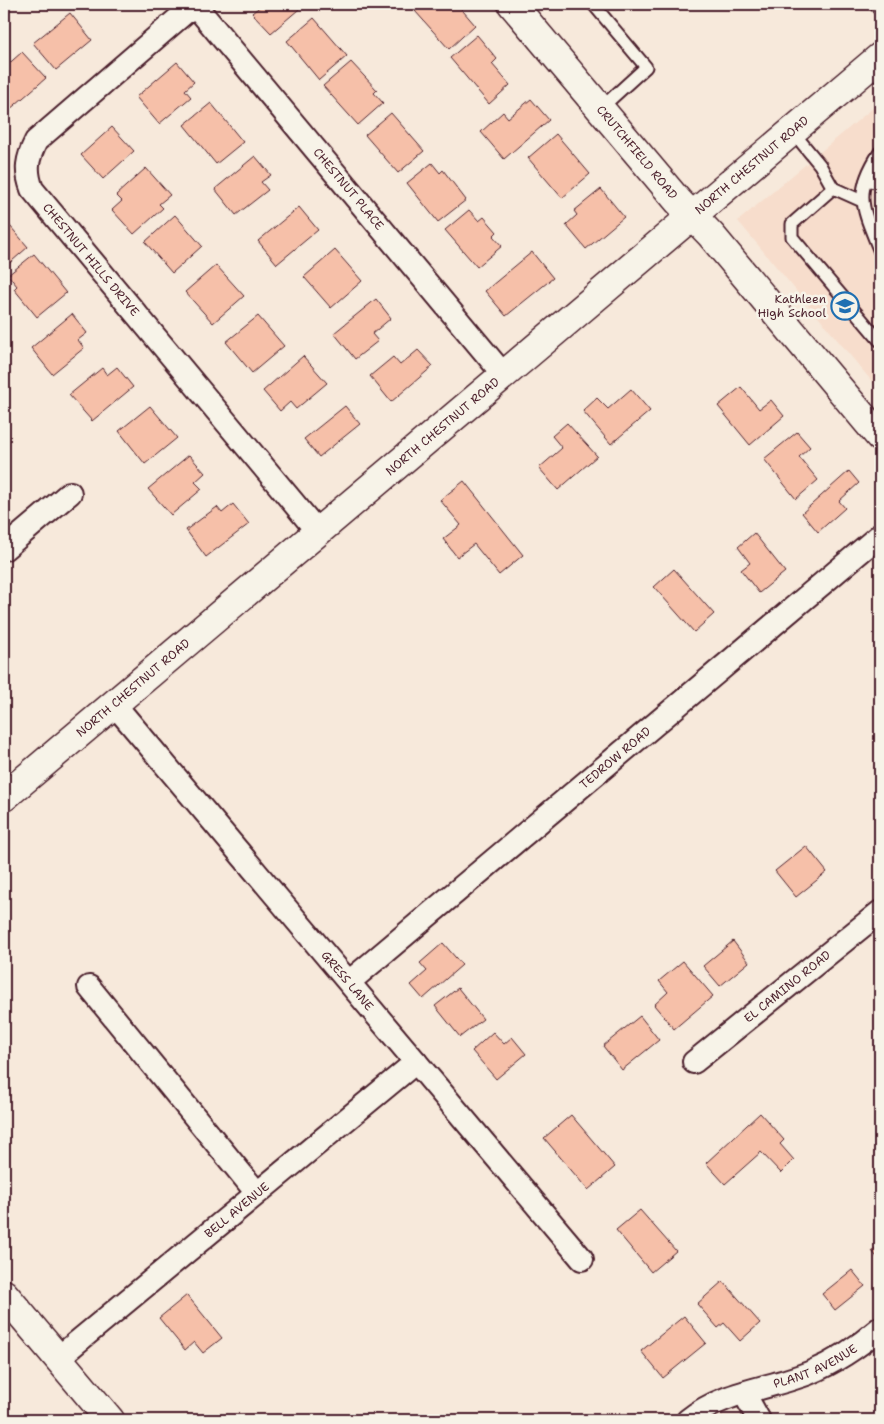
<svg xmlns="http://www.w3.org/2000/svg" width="884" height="1424" font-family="'Shantell Sans',sans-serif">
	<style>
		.built { fill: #f7ddcc }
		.building { fill: #f6c0a9; stroke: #4a1f2b }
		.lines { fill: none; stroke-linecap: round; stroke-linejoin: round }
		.service-casing { stroke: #4a1f2b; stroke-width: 15 }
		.minor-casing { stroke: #4a1f2b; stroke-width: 26 }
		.tertiary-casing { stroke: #4a1f2b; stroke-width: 31 }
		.service { stroke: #f7f3e8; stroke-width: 11 }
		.minor { stroke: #f7f3e8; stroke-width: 22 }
		.tertiary { stroke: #f7f3e8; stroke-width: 28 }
		.labels { text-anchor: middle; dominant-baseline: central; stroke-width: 5; stroke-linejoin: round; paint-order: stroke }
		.street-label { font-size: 12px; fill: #4a1f2b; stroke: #f7f3e8 }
		.poi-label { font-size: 12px; fill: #4a1f2b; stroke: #f7f3e8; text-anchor: end }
	</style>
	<rect width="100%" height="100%" fill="#f7e9db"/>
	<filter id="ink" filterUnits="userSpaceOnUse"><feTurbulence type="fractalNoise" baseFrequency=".02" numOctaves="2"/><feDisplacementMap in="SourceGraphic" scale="10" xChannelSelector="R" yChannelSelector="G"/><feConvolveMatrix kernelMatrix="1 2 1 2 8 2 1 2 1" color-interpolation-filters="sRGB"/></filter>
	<g filter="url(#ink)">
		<polygon class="built" points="880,102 880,391 738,221"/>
		<g class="building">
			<polygon points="263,4 305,4 271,33 252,13"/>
			<polygon points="424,4 457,4 475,25 449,49 415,11"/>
			<polygon points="70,13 92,40 56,70 33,43"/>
			<polygon points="314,18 347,56 319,80 287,41"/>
			<polygon points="477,35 497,59 492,64 510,85 489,104 450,58"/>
			<polygon points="22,52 46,78 8,111 4,107 4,68"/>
			<polygon points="177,62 194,82 185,90 191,97 159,124 136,97"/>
			<polygon points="351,62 377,90 374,93 383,103 358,125 323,86"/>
			<polygon points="531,99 549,120 504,159 481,132 503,112 508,118"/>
			<polygon points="211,103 243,142 216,164 184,125"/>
			<polygon points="391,113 424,151 398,173 365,135"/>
			<polygon points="112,127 134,151 103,179 81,155"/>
			<polygon points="556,134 590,174 562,198 528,158"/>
			<polygon points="255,156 271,175 261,182 268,190 236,215 215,189"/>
			<polygon points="432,163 440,173 443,170 466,200 438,222 407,183"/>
			<polygon points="146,168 170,195 159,204 163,208 134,234 112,210 122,201 116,195"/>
			<polygon points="601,189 624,217 586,249 566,225 577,215 574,211"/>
			<polygon points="299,207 318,230 277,264 258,241"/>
			<polygon points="469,210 479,221 484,217 497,232 493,236 502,246 477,267 445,230"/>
			<polygon points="175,215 202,246 172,273 145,242"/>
			<polygon points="4,219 28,247 4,268"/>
			<polygon points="335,250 362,281 331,308 304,277"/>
			<polygon points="532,252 553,278 506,316 485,291"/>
			<polygon points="34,254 66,293 37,317 14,289 17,286 8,275"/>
			<polygon points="216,265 244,296 213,323 185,292"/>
			<polygon points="376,299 391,318 372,334 378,341 355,359 334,333"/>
			<polygon points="72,314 87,333 78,340 84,348 52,374 31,348"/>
			<polygon points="258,316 284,346 252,373 226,342"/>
			<polygon points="418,350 433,366 391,402 370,376 393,357 400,365"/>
			<polygon points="303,356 327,383 296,409 290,402 280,411 263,391"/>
			<polygon points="117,367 133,387 92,421 69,395 102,368 107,375"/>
			<polygon points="741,387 759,409 771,400 784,416 750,445 718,406"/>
			<polygon points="631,389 650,411 611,444 583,411 597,398 608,409"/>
			<polygon points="150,406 177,438 145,464 119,431"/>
			<polygon points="345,406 360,424 319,457 304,439"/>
			<polygon points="567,423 597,456 558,490 539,468 562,448 552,436"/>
			<polygon points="797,432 810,447 799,457 818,480 796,499 764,459"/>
			<polygon points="189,455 205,473 195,482 202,489 171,515 148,489"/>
			<polygon points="849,471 859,483 839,501 845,508 818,532 802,513"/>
			<polygon points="464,481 523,555 499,575 474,544 457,557 443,539 461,525 440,500"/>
			<polygon points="233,504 249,524 206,557 186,530 217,507 222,513"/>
			<polygon points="754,533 785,572 759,593 741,570 750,563 738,547"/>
			<polygon points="674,569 714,614 694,632 654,587"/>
			<polygon points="806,846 827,872 796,897 775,871"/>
			<polygon points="733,941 749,962 720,986 703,966"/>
			<polygon points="443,943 462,965 423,999 411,985 427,971 420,963"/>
			<polygon points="683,961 713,996 674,1029 654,1005 668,992 659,981"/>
			<polygon points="458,988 483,1019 460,1037 435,1006"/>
			<polygon points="640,1016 659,1040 622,1070 603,1046"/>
			<polygon points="493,1032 504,1044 512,1037 526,1054 496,1079 472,1051"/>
			<polygon points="760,1113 784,1140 780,1144 794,1160 781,1173 761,1152 725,1184 706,1163"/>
			<polygon points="571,1115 615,1167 588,1190 544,1138"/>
			<polygon points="640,1210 676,1251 651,1272 616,1230"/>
			<polygon points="880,1244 880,1261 872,1251"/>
			<polygon points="852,1270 865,1286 835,1310 822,1294"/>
			<polygon points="723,1281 760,1323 740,1341 724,1323 718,1328 697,1304"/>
			<polygon points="187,1295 222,1338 203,1353 194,1342 185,1350 159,1318"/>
			<polygon points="684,1316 706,1343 663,1378 641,1351"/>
		</g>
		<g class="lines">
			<g class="service-casing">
				<g id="service">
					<polyline points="593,4 646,67 600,109"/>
					<polyline points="875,4 880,10"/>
					<polyline points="792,131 820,165 833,188"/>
					<path d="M 880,152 C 852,194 863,209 880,252"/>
					<polyline points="866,180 880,183"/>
					<polyline points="862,201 833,188 792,224 792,237 880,341"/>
				</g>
			</g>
			<g class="minor-casing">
				<g id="minor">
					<path id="s1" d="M 194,4 L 503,374"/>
					<path id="s2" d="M 195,4 L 36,141 C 27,159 25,170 32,189 L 317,531"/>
					<polyline points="4,549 70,493"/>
					<path id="s3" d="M 114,704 L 582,1259"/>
					<path id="s4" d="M 349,982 L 880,535"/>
					<polyline points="89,987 257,1193"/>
					<path id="s5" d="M 694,1062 L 880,912"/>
					<path id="s6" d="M 58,1358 L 416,1062"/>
					<polyline points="744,1393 759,1420"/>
					<path id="s7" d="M 688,1420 C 722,1392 768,1389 809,1373 C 836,1362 858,1347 880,1328"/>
				</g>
			</g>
			<g class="tertiary-casing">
				<g id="tertiary">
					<path id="s8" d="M 512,4 L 678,201 L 711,235 L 880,437"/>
					<path id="s9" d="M 4,797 L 880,57"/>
					<polyline points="4,1294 110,1420"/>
				</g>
			</g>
			<use href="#service" class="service"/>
			<use href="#minor" class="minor"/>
			<use href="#tertiary" class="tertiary"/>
		</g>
	</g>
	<defs>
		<g id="school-ring" transform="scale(1.4375)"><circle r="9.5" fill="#f7f3e8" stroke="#1f6fb2" stroke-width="1.5"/><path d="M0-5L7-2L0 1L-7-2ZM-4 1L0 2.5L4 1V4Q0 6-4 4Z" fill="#1f6fb2"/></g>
	</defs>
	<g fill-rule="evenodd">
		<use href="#school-ring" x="845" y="306"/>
	</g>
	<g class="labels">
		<g class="street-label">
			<text stroke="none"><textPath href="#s8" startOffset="194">CRUTCHFIELD ROAD</textPath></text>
			<text stroke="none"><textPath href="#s9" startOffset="979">NORTH CHESTNUT ROAD</textPath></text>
			<text stroke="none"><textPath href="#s1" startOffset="241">CHESTNUT PLACE</textPath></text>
			<text stroke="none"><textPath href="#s2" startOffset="352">CHESTNUT HILLS DRIVE</textPath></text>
			<text stroke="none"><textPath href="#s9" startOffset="574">NORTH CHESTNUT ROAD</textPath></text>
			<text stroke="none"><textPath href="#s9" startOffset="169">NORTH CHESTNUT ROAD</textPath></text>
			<text stroke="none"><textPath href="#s4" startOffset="348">TEDROW ROAD</textPath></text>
			<text stroke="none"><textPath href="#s3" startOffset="362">GRESS LANE</textPath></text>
			<text stroke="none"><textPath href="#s5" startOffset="120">EL CAMINO ROAD</textPath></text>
			<text stroke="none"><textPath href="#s6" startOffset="232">BELL AVENUE</textPath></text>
			<text stroke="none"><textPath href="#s7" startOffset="139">PLANT AVENUE</textPath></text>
		</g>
		<g class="poi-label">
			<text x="826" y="299">Kathleen<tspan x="826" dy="14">High School</tspan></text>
		</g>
	</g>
	<rect width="884" height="1424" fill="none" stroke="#f7f3e8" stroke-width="20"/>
	<rect x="10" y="10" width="864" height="1404" fill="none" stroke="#4a1f2b" stroke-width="2" filter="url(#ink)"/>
</svg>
